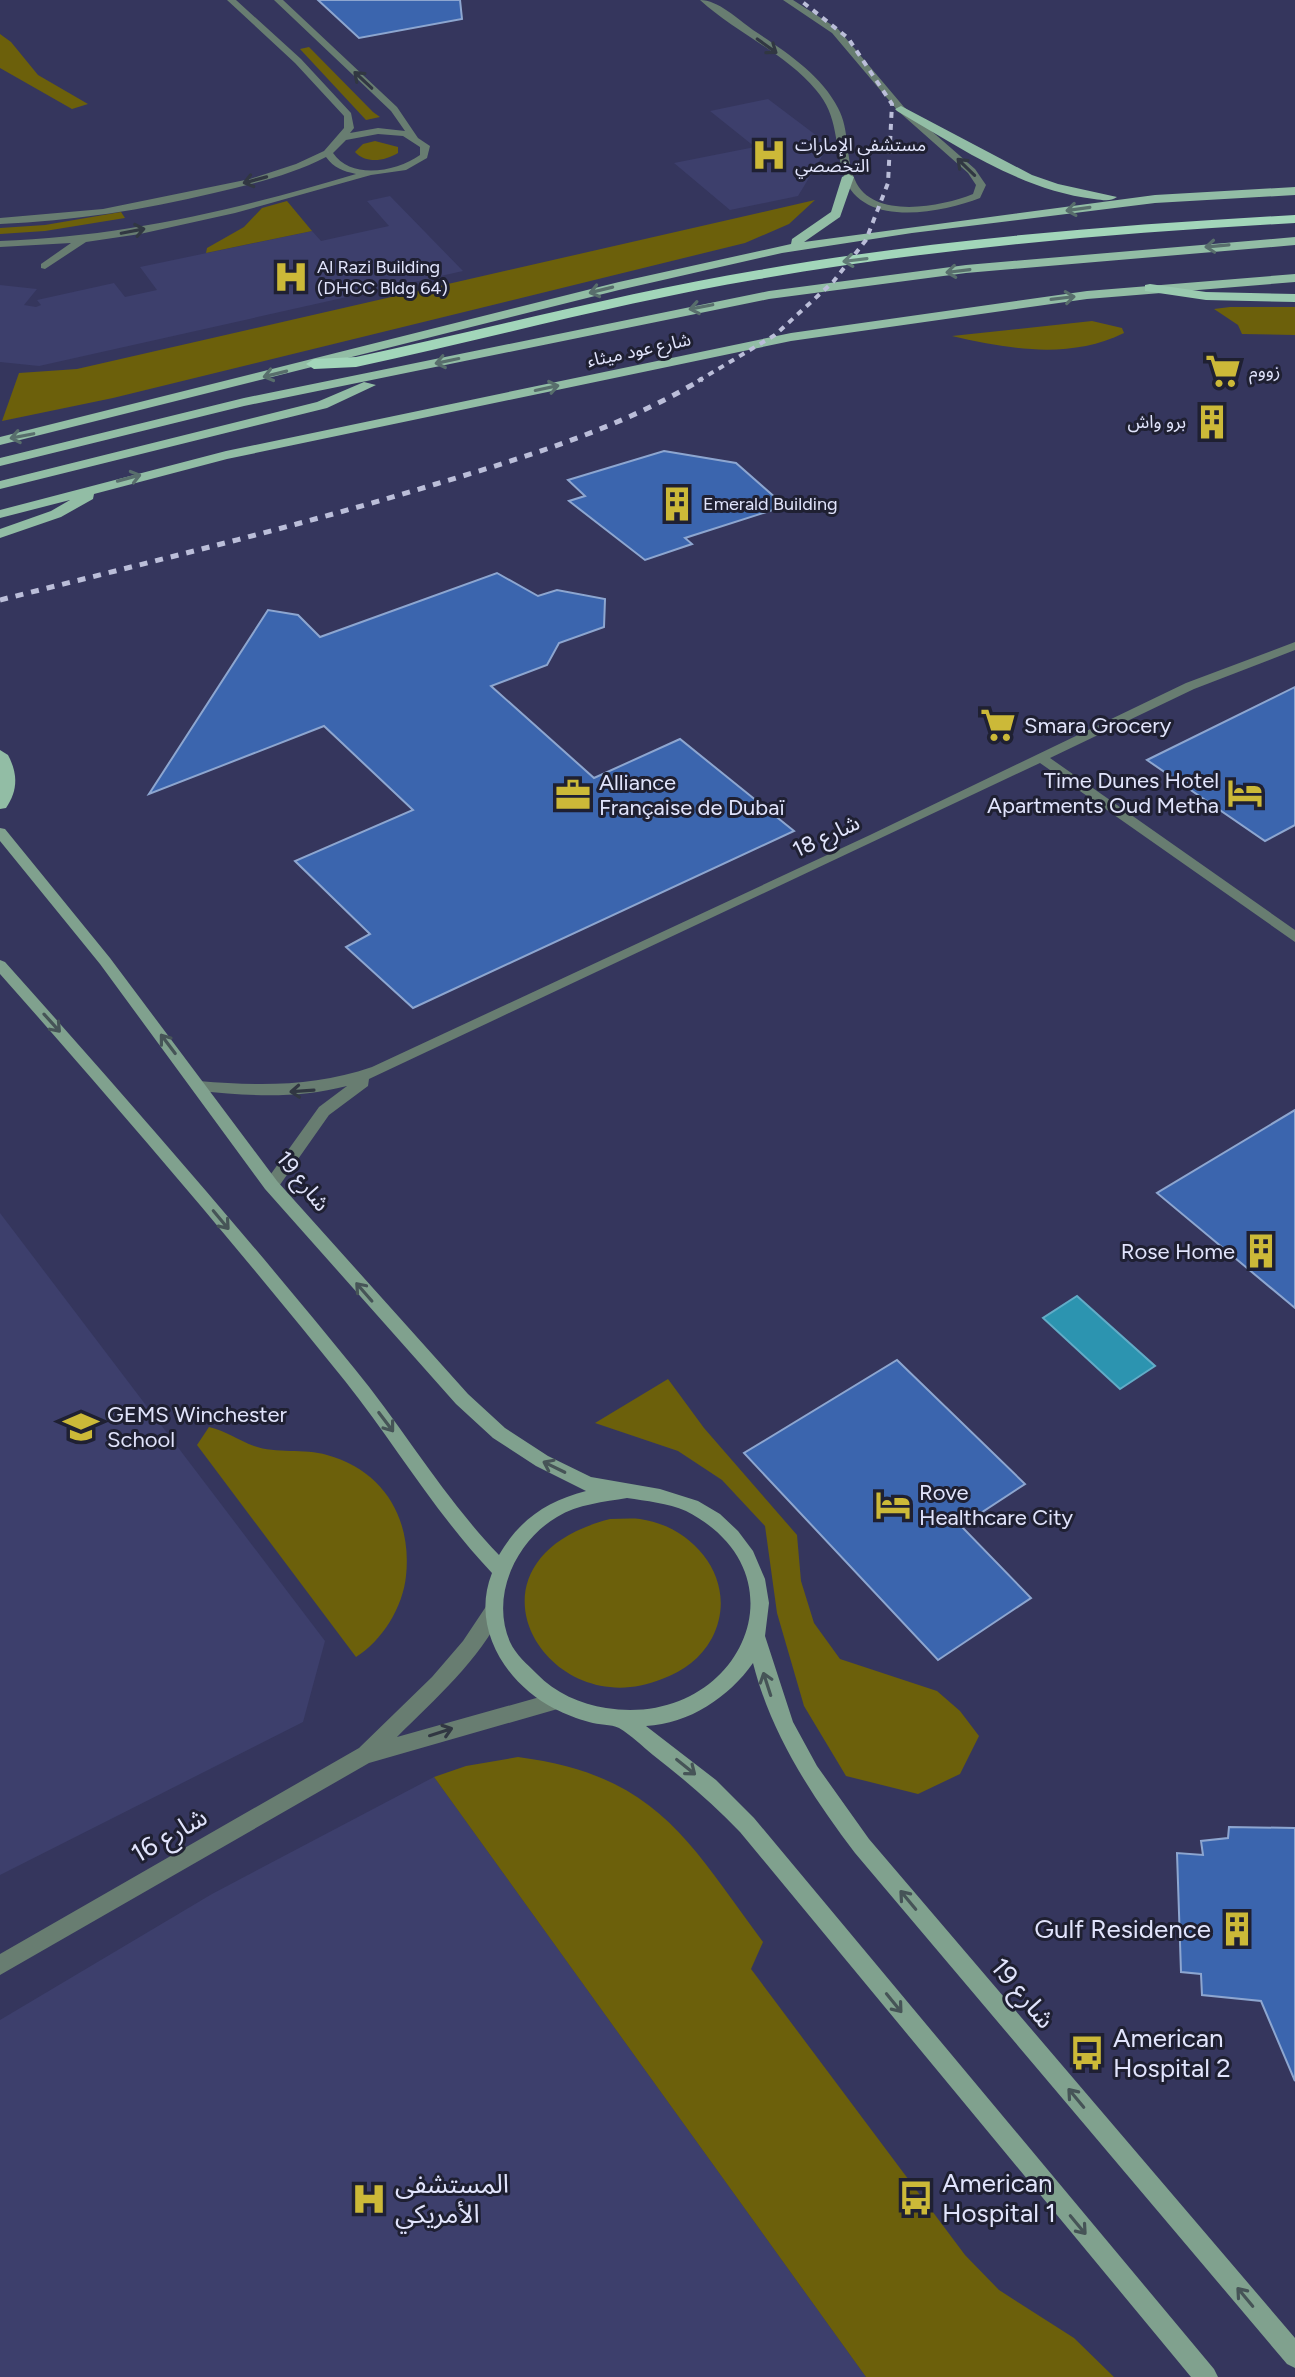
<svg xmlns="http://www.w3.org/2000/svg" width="1295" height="2377" font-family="Figtree,'Noto Sans Arabic',sans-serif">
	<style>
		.built { fill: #3d3f6c }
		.green { fill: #6c600b }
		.water { fill: #2c94b0; stroke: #62acc7; stroke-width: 2 }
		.building { fill: #3b65ae; stroke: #8da6d0; stroke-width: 2 }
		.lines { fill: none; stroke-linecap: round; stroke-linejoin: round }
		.minor { fill: #687d71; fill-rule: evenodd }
		.tertiary { fill: #687d71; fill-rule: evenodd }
		.secondary { fill: #80a18e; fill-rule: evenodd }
		.primary { fill: #92bda5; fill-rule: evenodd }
		.trunk { fill: #9acab0; fill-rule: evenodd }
		.motorway { fill: #a2d6ba; fill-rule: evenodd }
		.rail-far1 { stroke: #bbbed9; stroke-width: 4; stroke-dasharray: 6 6; stroke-linecap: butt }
		.rail { stroke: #bbbed9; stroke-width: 5; stroke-dasharray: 8 8; stroke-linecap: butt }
		.oneway { stroke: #313742 }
		.oneway2 { stroke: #586e6c }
		.oneway3 { stroke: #607b76 }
		.oneway4 { stroke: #465457 }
		.labels { text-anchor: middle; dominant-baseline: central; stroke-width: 6; stroke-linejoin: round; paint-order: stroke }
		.far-poi-label { font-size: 18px; fill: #e1e4fc; stroke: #1f2032; text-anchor: start }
		.far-street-label { font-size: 18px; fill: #e1e4fc; stroke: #1f2032 }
		.poi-label { font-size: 22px; fill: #e1e4fc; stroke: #1f2032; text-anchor: start }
		.street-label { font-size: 22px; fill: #e1e4fc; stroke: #1f2032 }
		.near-street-label { font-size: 26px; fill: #e1e4fc; stroke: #1f2032 }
		.near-poi-label { font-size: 26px; fill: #e1e4fc; stroke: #1f2032; text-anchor: start }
	</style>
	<rect width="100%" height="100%" fill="#35365d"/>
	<g class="built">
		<polygon points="768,99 829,145 798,196 730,210 674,163 755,147 710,111"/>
		<polygon points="390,196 463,271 39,366 0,362 0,285 37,289 24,305 36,307 41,305 37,300 114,283 125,297 157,290 140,267 312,231 321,241 389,226 367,201"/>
		<polygon points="0,1213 325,1641 303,1722 0,1875"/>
		<polygon points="434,1777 866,2377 0,2377 0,2020 212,1894"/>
	</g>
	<g class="green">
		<polygon points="0,34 11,42 38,75 88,104 72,109 0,68"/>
		<polygon points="309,47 373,112 380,117 366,120 300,49"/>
		<path d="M 375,141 L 398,147 L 398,153 C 385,161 366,164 355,152 L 363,144 Z"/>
		<polygon points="815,200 789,224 745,243 113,398 2,421 19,373 77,369"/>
		<polygon points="287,201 312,231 206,253 207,248 244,227 262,208"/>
		<polygon points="121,212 125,218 45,231 0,234 0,228 45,225"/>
		<polygon points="1230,307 1295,307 1295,335 1242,334 1238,325 1214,309"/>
		<path d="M 1092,321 L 1122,328 L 1124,333 C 1069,360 1008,349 952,336 Z"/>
		<polygon points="668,1379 704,1428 797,1535 801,1581 814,1623 840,1659 937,1691 960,1711 979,1736 960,1774 918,1794 846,1776 804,1706 777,1613 765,1526 722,1480 678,1451 595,1423"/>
		<path d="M 209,1427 C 226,1431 238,1440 254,1446 C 276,1454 304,1448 327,1455 C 385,1471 412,1520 406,1576 C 403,1607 382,1641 356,1657 L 197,1445 Z"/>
		<path d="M 610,1519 C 620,1519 631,1518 640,1519 C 697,1527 740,1584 712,1638 C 701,1658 684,1671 662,1679 C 546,1727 448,1561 610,1519 Z"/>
		<path d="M 518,1757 C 656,1775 687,1839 763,1942 L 751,1969 L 965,2255 L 999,2290 L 1074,2338 L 1114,2377 L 866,2377 L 434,1777 L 466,1766 Z"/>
	</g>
	<polygon class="water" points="1077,1296 1155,1366 1120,1389 1043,1318"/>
	<g class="building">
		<polygon points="318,0 460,0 462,19 359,38"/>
		<polygon points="664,451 736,463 785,506 685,538 692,544 645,560 569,501 585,496 568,480"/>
		<polygon points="497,573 538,596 557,590 605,599 604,627 559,643 547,665 491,686 594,778 680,739 794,831 413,1008 346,947 370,934 295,861 413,810 324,726 149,794 268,610 298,615 320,637"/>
		<polygon points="1295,687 1295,825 1265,841 1147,760"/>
		<polygon points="1295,1110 1295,1308 1157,1193"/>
		<polygon points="897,1360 1025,1484 961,1526 1031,1598 938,1660 744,1453"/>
		<polygon points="1229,1827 1295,1828 1295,2081 1261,2001 1202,1995 1201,1974 1181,1972 1177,1853 1203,1855 1201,1841 1228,1838"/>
	</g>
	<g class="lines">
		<g class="minor">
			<path d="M 1295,642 L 1295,650 L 1194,689 L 1050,758 L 1295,930 L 1295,942 L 1040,763 L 369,1079 L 368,1086 L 329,1115 L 277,1189 L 271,1191 L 263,1185 L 319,1107 L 347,1086 C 297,1099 249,1096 199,1091 L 191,1086 L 199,1081 C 259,1086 314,1087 372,1067 L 870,835 L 1186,683 Z"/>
			<path d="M 494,1603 L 501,1605 L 503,1611 C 479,1661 435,1699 397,1737 L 554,1693 L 561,1696 L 564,1702 L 561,1708 L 369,1763 L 0,1975 L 0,1954 L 359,1748 L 432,1677 L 463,1641 L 487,1605 Z"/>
		</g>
		<g class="tertiary">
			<path d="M 227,0 L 236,0 L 301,59 L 351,113 L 354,128 L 350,133 L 378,128 L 405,131 L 391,111 L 274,0 L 283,0 L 397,107 L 418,138 L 430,146 L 427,158 L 406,170 L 371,175 L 235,213 L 140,234 L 86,242 L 45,269 L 41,268 L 41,264 L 71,243 L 0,247 L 0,241 C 122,237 239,209 356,174 C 343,171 334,168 326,157 C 291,175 253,184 214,193 C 144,210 72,221 0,224 L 0,218 L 103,209 L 250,179 L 296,164 L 324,151 L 344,128 L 344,116 L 295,63 ZM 378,134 L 403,136 L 420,147 L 420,155 C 396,172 351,180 333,153 L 346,140 Z"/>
			<path d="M 700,0 C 718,0 738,19 753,30 C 783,50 821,74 838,108 C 850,130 845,157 855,180 C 872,220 941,207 973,194 L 976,185 L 968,173 L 898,111 L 832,33 L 783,0 L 793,0 L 838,29 L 904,107 L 975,169 L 986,185 L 980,198 C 941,213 861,229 844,176 C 834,145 839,116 816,90 C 784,52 736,33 700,0 Z"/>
		</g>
		<path class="secondary" d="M 0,828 L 5,829 L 110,958 L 277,1181 L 468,1394 L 505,1428 L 548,1456 L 591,1477 L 660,1489 L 698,1501 L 720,1514 L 738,1531 L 753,1551 L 765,1579 L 769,1603 L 765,1636 L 793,1722 L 817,1766 L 869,1839 L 1295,2338 L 1295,2368 L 1287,2364 L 855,1853 C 811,1795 771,1734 753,1663 C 729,1697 689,1724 646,1726 L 716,1780 L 754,1818 L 1214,2369 L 1218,2377 L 1191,2377 L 740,1832 C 712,1803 684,1779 653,1755 C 642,1746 631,1735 619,1728 C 611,1724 599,1725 589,1722 C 578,1719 565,1714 555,1709 C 506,1684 470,1628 492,1573 C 436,1514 395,1444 345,1381 C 233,1242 118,1107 0,974 L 0,960 L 5,962 C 124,1095 241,1229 354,1368 C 404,1429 444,1498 499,1555 C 519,1520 547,1501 586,1491 L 536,1466 L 493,1438 L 456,1404 L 265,1189 L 100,964 L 0,841 ZM 627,1498 C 646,1501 668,1503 686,1511 C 811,1575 738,1729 606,1708 C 581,1704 555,1693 537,1674 C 527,1664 516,1655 510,1642 C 490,1596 516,1541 557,1517 C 578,1504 604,1502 627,1498 Z"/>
		<g class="primary">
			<path d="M 901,106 L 1032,175 L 1058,184 L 1117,197 C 1110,202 1103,200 1094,199 C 1021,190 959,147 897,111 L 895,109 Z"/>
			<polygon points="848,174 854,177 840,217 804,242 1155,195 1295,187 1295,195 1155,203 912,233 782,253 619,290 0,445 0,437 619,282 791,244 792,239 831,212 842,177"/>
			<polygon points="1295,237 1295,245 966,273 769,299 244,406 0,466 0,458 244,398 769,291 966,265"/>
			<polygon points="1295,274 1295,282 1087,299 791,341 227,459 94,494 93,499 61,517 0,538 0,529 51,511 70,500 0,518 0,510 226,451 791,333 1087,291"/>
			<polygon points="364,382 376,385 327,408 0,489 0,481 317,402"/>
			<path d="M 0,750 L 8,755 C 18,774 18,790 6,808 L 0,809 Z"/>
		</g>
		<polygon class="trunk" points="1150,284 1206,292 1295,294 1295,302 1206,300 1145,291 1145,285"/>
		<path class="motorway" d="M 1295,215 L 1295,223 C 1116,233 936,248 759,279 C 623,302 490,338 356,367 L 314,369 L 306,364 L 314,359 L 356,357 C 490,328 623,293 759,270 C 936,239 1116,225 1295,215 Z"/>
		<polyline class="rail-far1" points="698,381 775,335 833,282 866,240 888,183 892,104 848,38 800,0"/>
		<path class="rail" d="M 0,600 C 146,563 292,528 436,484 C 526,457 621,428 702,379"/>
	</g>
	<defs><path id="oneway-shaft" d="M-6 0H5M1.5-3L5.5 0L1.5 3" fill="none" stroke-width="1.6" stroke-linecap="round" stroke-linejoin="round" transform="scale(2)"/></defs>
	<g class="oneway">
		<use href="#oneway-shaft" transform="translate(767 46) rotate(36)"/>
		<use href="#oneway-shaft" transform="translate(363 80) rotate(-137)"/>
		<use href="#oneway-shaft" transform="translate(966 167) rotate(-136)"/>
		<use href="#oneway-shaft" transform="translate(255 180) rotate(165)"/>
		<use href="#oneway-shaft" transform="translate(133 231) rotate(-11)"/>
		<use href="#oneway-shaft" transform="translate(302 1091) rotate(176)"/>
		<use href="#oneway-shaft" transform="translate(441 1732) rotate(-18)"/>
	</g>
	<g class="oneway2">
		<use href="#oneway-shaft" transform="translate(1078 209) rotate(172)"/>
		<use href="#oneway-shaft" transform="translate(1217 246) rotate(175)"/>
		<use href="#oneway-shaft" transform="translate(958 271) rotate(173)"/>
		<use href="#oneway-shaft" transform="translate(601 290) rotate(166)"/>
		<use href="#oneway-shaft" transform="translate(1063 298) rotate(-7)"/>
		<use href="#oneway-shaft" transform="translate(701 307) rotate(169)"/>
		<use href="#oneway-shaft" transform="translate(447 361) rotate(168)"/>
		<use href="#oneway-shaft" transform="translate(275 374) rotate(166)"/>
		<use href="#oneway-shaft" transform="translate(547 388) rotate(-12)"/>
		<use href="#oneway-shaft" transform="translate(22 436) rotate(169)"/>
		<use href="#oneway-shaft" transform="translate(129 478) rotate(-15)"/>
	</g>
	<use class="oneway3" href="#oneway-shaft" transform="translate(855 260) rotate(173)"/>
	<g class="oneway4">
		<use href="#oneway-shaft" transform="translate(52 1023) rotate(48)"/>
		<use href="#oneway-shaft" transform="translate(168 1044) rotate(-127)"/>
		<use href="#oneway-shaft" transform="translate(221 1220) rotate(50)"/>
		<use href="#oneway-shaft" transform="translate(364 1292) rotate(-131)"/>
		<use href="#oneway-shaft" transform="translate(386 1422) rotate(53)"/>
		<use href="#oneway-shaft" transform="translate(554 1467) rotate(-154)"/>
		<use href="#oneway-shaft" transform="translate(767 1684) rotate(-108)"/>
		<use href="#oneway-shaft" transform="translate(686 1767) rotate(39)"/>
		<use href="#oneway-shaft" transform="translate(908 1900) rotate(-130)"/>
		<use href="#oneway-shaft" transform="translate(894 2003) rotate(51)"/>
		<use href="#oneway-shaft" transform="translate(1076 2098) rotate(-130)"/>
		<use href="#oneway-shaft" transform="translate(1078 2225) rotate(50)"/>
		<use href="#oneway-shaft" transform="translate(1245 2297) rotate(-130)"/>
	</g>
	<defs>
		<g id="hospital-bare" transform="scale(2.76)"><path d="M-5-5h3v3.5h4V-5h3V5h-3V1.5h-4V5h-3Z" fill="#ccb938" stroke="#1f2032" stroke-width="2.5" paint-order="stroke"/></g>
		<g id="supermarket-bare" transform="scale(2.76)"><path d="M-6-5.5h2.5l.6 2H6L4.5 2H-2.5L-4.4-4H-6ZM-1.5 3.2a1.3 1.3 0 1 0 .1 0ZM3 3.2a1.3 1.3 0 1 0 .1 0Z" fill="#ccb938" stroke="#1f2032" stroke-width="2.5" paint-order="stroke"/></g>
		<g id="building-bare" transform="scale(2.76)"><path d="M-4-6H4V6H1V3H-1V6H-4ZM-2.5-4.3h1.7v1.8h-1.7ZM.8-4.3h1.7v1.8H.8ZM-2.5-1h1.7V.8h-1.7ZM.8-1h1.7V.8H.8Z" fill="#ccb938" stroke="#1f2032" stroke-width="2.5" paint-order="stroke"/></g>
		<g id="hotel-bare" transform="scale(2.76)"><path d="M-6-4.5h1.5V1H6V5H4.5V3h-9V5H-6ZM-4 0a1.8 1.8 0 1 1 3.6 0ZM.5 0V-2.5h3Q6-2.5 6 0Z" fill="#ccb938" stroke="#1f2032" stroke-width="2.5" paint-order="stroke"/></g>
		<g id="office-bare" transform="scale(2.76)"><path d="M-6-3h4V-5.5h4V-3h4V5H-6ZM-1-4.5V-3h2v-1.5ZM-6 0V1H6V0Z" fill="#ccb938" stroke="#1f2032" stroke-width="2.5" paint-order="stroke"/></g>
		<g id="school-bare" transform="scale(2.76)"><path d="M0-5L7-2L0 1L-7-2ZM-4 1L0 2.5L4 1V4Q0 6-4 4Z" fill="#ccb938" stroke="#1f2032" stroke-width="2.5" paint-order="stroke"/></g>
		<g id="bus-bare" transform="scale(2.76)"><path d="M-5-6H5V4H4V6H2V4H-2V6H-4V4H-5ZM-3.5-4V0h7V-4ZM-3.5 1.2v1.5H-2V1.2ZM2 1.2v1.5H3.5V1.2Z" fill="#ccb938" stroke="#1f2032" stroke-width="2.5" paint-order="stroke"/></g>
	</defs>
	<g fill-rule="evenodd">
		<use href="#hospital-bare" x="769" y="155"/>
		<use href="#hospital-bare" x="291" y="277"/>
		<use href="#supermarket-bare" x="1223" y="371"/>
		<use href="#building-bare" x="1212" y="422"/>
		<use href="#building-bare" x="677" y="504"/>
		<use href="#supermarket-bare" x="998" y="725"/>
		<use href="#hotel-bare" x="1245" y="793"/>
		<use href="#office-bare" x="573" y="795"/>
		<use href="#building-bare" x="1261" y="1251"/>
		<use href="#school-bare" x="81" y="1427"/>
		<use href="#hotel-bare" x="893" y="1505"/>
		<use href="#building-bare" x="1237" y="1929"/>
		<use href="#bus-bare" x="1087" y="2053"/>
		<use href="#bus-bare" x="916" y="2198"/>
		<use href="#hospital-bare" x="369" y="2199"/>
	</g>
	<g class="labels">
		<g class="far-poi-label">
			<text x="795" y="145">مستشفى الإمارات<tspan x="795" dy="21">التخصصي</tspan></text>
			<text x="317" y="267">Al Razi Building<tspan x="317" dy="21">(DHCC Bldg 64)</tspan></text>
			<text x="1249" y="371">زووم</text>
			<text x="1186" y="422" text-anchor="end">برو واش</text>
			<text x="703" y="504">Emerald Building</text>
		</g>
		<g class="far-street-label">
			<text transform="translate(639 350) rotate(-12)">شارع عود ميثاء</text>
		</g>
		<g class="poi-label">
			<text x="1024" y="725">Smara Grocery</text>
			<text x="1219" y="780" text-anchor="end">Time Dunes Hotel<tspan x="1219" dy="25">Apartments Oud Metha</tspan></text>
			<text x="599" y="782">Alliance<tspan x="599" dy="25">Française de Dubaï</tspan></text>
			<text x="1235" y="1251" text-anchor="end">Rose Home</text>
			<text x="107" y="1414">GEMS Winchester<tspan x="107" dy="25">School</tspan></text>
			<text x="919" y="1492">Rove<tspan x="919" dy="25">Healthcare City</tspan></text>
		</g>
		<g class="street-label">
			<text transform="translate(826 836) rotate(-25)">شارع 18</text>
			<text transform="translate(303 1181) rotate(51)">شارع 19</text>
		</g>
		<g class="near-street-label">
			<text transform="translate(169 1835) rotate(-30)">شارع 16</text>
			<text transform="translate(1023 1993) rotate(50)">شارع 19</text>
		</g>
		<g class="near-poi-label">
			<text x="1211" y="1929" text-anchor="end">Gulf Residence</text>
			<text x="1113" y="2038">American<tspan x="1113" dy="30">Hospital 2</tspan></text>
			<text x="942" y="2183">American<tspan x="942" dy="30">Hospital 1</tspan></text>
			<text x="395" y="2184">المستشفى<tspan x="395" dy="30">الأمريكي</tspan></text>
		</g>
	</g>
</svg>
